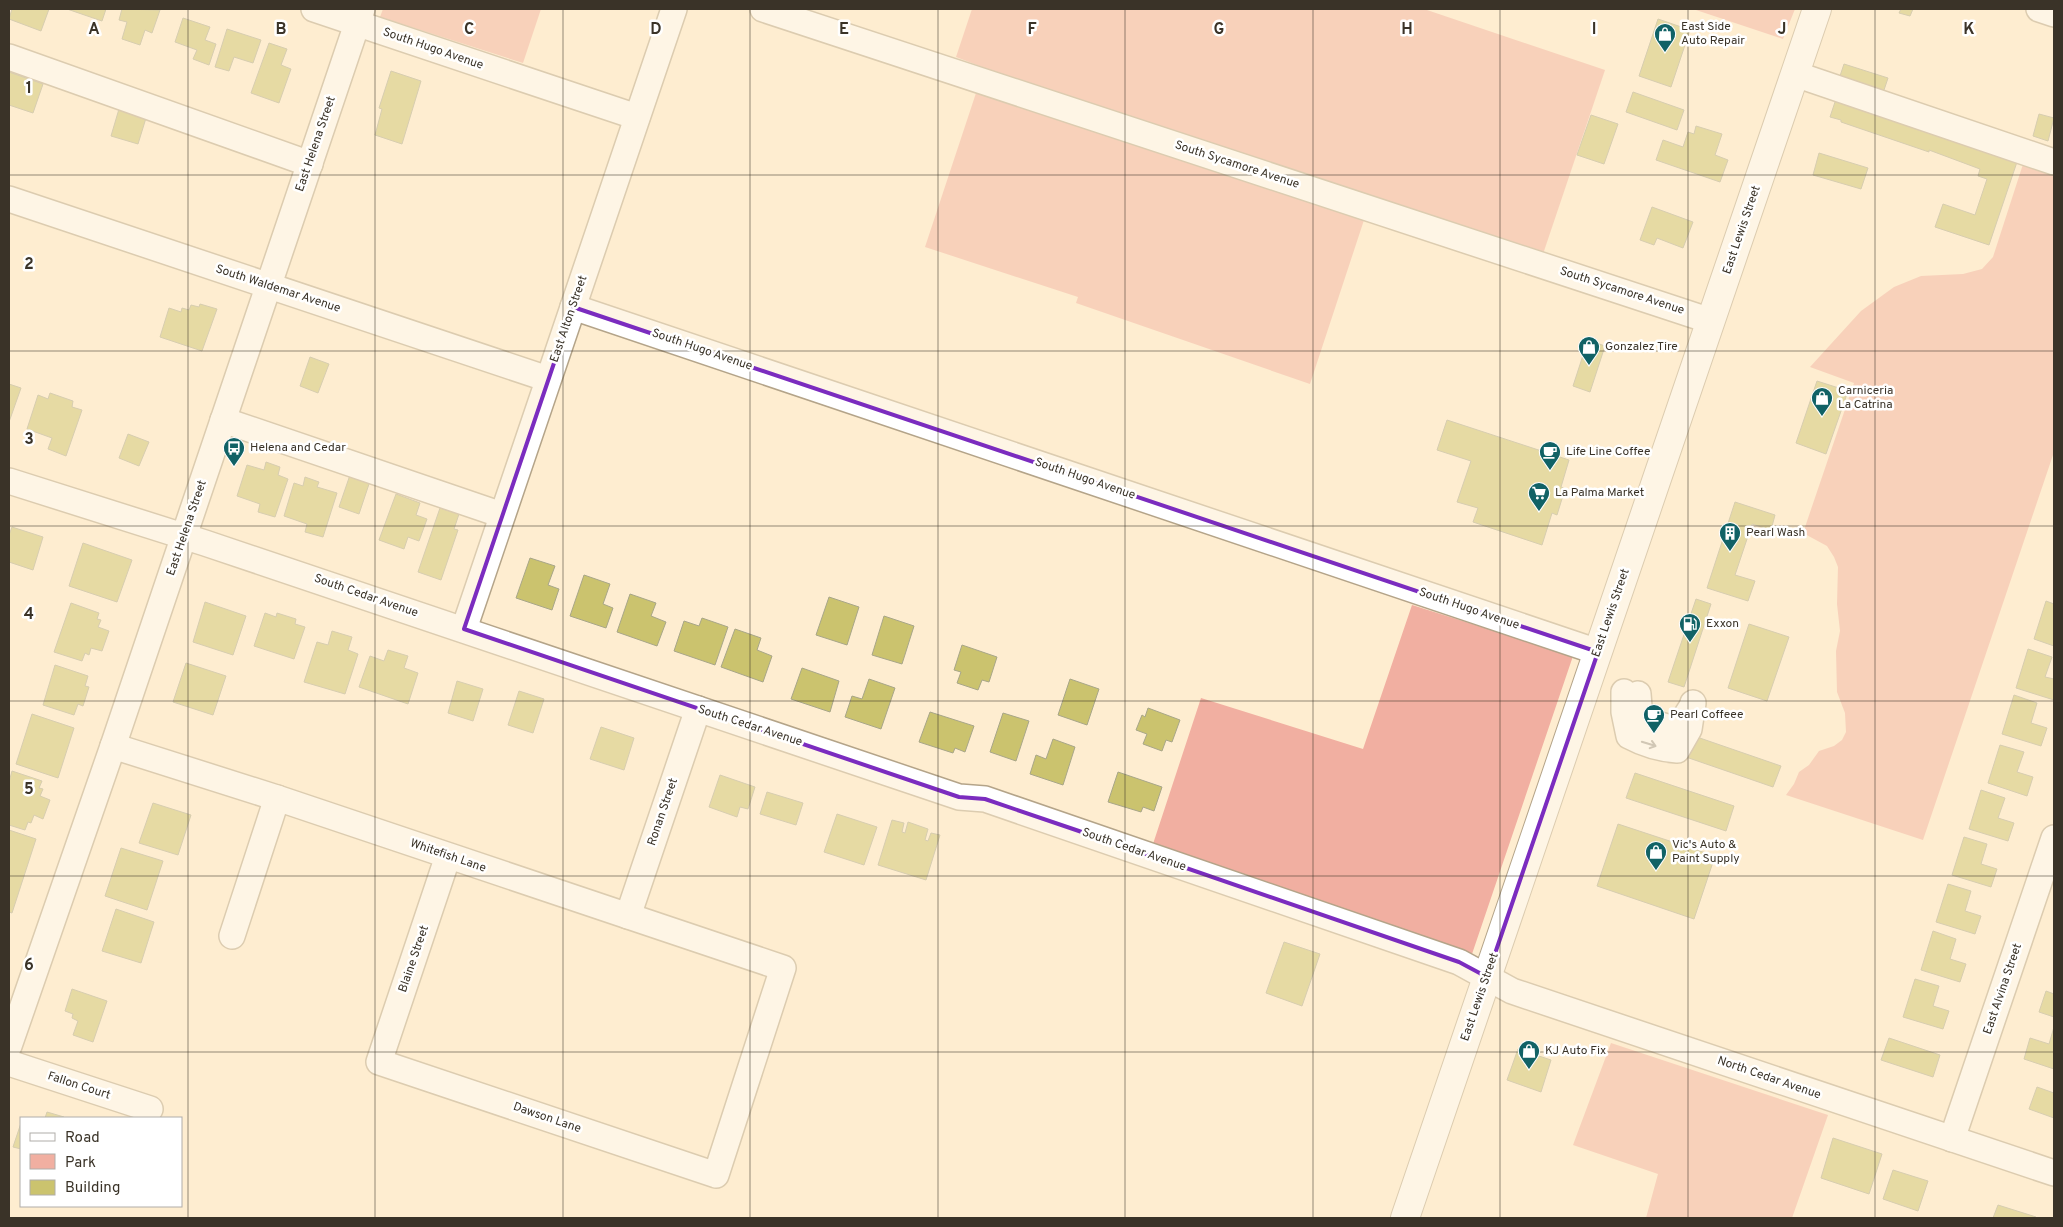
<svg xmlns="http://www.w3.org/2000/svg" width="2063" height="1227" font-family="Overpass,sans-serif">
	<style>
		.green { fill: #f1afa1 }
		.building { fill: #cbc36e; stroke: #a8a688 }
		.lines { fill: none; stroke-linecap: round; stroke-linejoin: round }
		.minor-casing { stroke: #b4a489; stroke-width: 28 }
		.major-casing { stroke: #b4a489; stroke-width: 30 }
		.minor { stroke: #fff; stroke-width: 25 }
		.major { stroke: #fff; stroke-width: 28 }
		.oneway { stroke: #9c9994 }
		.marked { fill: none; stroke: #7b2cbf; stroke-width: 4; stroke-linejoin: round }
		.grid { fill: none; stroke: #3a3328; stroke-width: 1; stroke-opacity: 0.55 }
		.labels { text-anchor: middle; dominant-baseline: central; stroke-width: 5; stroke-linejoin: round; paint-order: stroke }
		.poi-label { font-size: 12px; fill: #3a3328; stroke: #fff; text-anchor: start }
		.street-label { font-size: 12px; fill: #3a3328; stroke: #fff }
		.grid-label { font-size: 16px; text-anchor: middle; font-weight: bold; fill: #3a3328; stroke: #fff; stroke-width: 5; stroke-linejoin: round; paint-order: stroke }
	</style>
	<rect width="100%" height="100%" fill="#feedd0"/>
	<g class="green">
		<polygon points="383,9 541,9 523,63 380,17"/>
		<polygon points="972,9 1424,9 1605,70 1542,257 998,73 956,57"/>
		<polygon points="1693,9 1795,9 1783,39"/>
		<polygon points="977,90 1364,220 1310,384 1076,303 1078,297 925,247"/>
		<polygon points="2025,158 2054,168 2054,452 1923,840 1786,795 1794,784 1799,772 1809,765 1819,751 1834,746 1842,740 1846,732 1845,713 1837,692 1836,651 1840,631 1837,604 1838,567 1834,557 1827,546 1803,533 1854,383 1810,367 1861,311 1894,287 1921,276 1963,274 1982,269 1993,257"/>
		<polygon points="1412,605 1573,656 1472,954 1152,847 1201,698 1363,749"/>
		<polygon points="1611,1043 1828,1115 1792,1218 1646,1218 1658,1174 1573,1145"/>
	</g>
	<g class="building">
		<polygon points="12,9 49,9 41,31 9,19"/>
		<polygon points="67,9 106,9 102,21"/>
		<polygon points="122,9 160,10 152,33 145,30 140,45 122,39 127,22 119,20"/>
		<polygon points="1901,9 1913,9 1910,16 1899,13"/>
		<polygon points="183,18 210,27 205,40 216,44 209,65 193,59 197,50 175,42"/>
		<polygon points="1658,19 1690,30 1671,87 1639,76"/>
		<polygon points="227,29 261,40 253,63 234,57 229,71 215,67"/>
		<polygon points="269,43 287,49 281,65 291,69 279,103 251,93"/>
		<polygon points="1844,64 1888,78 1883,93 1839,79"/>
		<polygon points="391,71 421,81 402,144 375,135 382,109 379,108"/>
		<polygon points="9,72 43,84 33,113 9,105"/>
		<polygon points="1633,92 1684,110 1677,130 1626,112"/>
		<polygon points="1837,96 2019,156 1989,245 1935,227 1943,204 1975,215 1987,179 1978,176 1980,169 1929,150 1929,152 1841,122 1841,120 1830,117"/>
		<polygon points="119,109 146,118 138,144 111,136"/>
		<polygon points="2039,114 2054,118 2048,141 2033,136"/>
		<polygon points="1591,115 1618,124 1604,164 1577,155"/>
		<polygon points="1696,126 1722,134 1715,155 1728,160 1720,182 1656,160 1663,140 1683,147 1688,132 1694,134"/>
		<polygon points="1819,153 1868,168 1861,189 1813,175"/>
		<polygon points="1652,207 1693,222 1683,248 1657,238 1654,245 1640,240"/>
		<polygon points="200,304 217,309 202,351 160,337 169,308 181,312 182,308 189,310 191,305 199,307"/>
		<polygon points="1588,340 1605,346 1590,392 1573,386"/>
		<polygon points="310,357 329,364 318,393 300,386"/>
		<polygon points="1817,381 1848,391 1826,454 1796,443"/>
		<polygon points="9,384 21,388 9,422"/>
		<polygon points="50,393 73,401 72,407 82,410 66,456 48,449 52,438 27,429 38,395 48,399"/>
		<polygon points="1447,420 1569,460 1561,487 1565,489 1557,515 1552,513 1542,545 1473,522 1478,508 1457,502 1471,461 1437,450"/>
		<polygon points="128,434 149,442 139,466 119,458"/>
		<polygon points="266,462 280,467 278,475 288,479 275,517 258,512 260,504 237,496 247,465 264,470"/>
		<polygon points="350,475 370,481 359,514 339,507"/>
		<polygon points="305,477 319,482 317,487 337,493 323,537 305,532 307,524 284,516 294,483 303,486"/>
		<polygon points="396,494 420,503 416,515 427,519 419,541 408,537 404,549 379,540"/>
		<polygon points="1735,502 1775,515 1771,530 1752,524 1735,575 1755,581 1748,601 1707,588"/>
		<polygon points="440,508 459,514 454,529 458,530 441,580 418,572"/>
		<polygon points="12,527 43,537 33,570 9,562 9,535"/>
		<polygon points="83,543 132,560 117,602 69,586"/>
		<polygon points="530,558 555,566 548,585 559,589 552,610 516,598"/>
		<polygon points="584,575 610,584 603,604 613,608 606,628 570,616"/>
		<polygon points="630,594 656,603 651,616 666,622 657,646 617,632"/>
		<polygon points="829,597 859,607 847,645 816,635"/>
		<polygon points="1696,599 1711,604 1684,687 1668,682"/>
		<polygon points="2046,601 2054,604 2054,646 2034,639"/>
		<polygon points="205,602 246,616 233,655 193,642"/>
		<polygon points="71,603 99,613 97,619 101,620 98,627 109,631 102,651 91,648 89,655 85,653 82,661 54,652"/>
		<polygon points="265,613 276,617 277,613 296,619 295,624 305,627 294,659 254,646"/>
		<polygon points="884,616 914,626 902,664 872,655"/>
		<polygon points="702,618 728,627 715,665 674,651 684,621 699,626"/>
		<polygon points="1749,624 1789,637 1767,701 1728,688"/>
		<polygon points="735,629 761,638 757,650 772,656 763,682 721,667"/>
		<polygon points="332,631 352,637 348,650 358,654 345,694 304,682 317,642 328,645"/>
		<polygon points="962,645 997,657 989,682 982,680 978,690 957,683 961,672 954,670"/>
		<polygon points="2028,649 2052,657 2045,677 2054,679 2054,700 2016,688"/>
		<polygon points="388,650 408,656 404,668 418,673 408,704 359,687 370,656 384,661"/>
		<polygon points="186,663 226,676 213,715 173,702"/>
		<polygon points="55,665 88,676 85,686 89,687 83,706 78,704 74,715 43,705"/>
		<polygon points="802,668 839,681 830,712 791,699"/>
		<polygon points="869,679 895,688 881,729 845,717 852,696 862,699"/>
		<polygon points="1070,679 1099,689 1087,725 1058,715"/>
		<polygon points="457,681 483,689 473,721 448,713"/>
		<polygon points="519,691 544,699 533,733 508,725"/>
		<polygon points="2014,695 2037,703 2031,723 2047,728 2041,746 2002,734"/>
		<polygon points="1148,708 1180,720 1172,742 1166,740 1162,751 1143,744 1147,734 1136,730 1142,715 1145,717"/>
		<polygon points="930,712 974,726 965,752 955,748 953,753 919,742"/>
		<polygon points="1003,713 1029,721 1016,761 990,752"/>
		<polygon points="32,714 74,728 58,778 16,764"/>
		<polygon points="601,727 634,738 624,770 590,759"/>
		<polygon points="1694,736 1781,766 1773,787 1686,757"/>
		<polygon points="1053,739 1075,747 1063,785 1030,774 1036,755 1046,759"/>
		<polygon points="2000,745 2024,752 2017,772 2033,777 2027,796 1988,783"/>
		<polygon points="12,771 42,781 39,788 43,789 40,796 50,800 43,819 34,815 31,823 28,822 25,830 9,825 9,782"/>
		<polygon points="1118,772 1162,787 1154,811 1143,807 1141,812 1108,802"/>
		<polygon points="1635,773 1734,806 1726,831 1626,798"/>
		<polygon points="720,775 755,787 748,809 740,807 737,817 709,807"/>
		<polygon points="1981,790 2005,798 1998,818 2014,823 2008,841 1969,829"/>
		<polygon points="767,792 803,803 796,825 760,814"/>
		<polygon points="153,803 191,815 178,855 139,843"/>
		<polygon points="837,814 877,827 864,865 824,852"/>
		<polygon points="892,820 904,823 902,832 905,833 908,822 928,829 925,840 928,841 931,833 940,835 926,880 878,865"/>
		<polygon points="1618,824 1715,856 1694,919 1597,886"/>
		<polygon points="9,830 36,839 12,913 9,912"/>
		<polygon points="1964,837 1987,844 1981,864 1997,869 1991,887 1952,875"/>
		<polygon points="121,848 163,861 147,910 105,896"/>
		<polygon points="1948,884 1971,891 1965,911 1981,916 1975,934 1936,922"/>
		<polygon points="116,909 154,922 141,963 102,951"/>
		<polygon points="1933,931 1956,939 1950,959 1966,964 1960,982 1921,970"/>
		<polygon points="1284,942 1320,954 1302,1006 1266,993"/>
		<polygon points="1915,979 1939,986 1933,1006 1949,1011 1943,1029 1903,1017"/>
		<polygon points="72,989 107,1001 93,1042 73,1035 78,1021 72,1018 73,1014 65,1011"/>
		<polygon points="2046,991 2054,994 2054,1017 2039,1012"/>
		<polygon points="2054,1027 2054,1069 2024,1059 2030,1038 2049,1044"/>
		<polygon points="1889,1038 1940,1055 1933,1077 1881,1060"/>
		<polygon points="1518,1049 1551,1060 1541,1092 1507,1080"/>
		<polygon points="2037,1087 2054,1093 2054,1118 2029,1109"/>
		<polygon points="47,1112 64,1117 63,1118 45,1118"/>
		<polygon points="21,1123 21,1149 13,1147"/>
		<polygon points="1833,1138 1882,1154 1869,1194 1821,1178"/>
		<polygon points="1893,1170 1928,1181 1918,1211 1883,1199"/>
		<polygon points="1998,1205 2036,1217 2036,1218 1993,1218"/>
	</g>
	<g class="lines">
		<g class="minor-casing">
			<g id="minor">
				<polyline points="314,9 637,117"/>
				<polyline points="763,9 1711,321"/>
				<polyline points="2039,9 2054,14"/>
				<polyline points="9,57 310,164"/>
				<polyline points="1795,74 2054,162"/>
				<polyline points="9,199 548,379"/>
				<polyline points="573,307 1598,652"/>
				<polyline points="223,420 502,515"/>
				<polyline points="9,481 205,543 959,797 985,799 1459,962 1512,991 2054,1173"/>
				<polyline points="464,629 674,9"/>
				<path d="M 1624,692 L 1624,712 L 1629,736 C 1644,744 1661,749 1677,750 L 1689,729 L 1693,703"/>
				<polyline points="1638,694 1640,719 1677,730 1691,708"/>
				<polyline points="113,746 277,798 783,968 716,1175 379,1062 448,856"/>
				<polyline points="628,916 698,709"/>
				<polyline points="232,936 277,798"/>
				<polyline points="9,1046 113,746 362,9"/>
				<polyline points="9,1063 150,1109"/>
				<polyline points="1952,1139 2054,838"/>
			</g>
		</g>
		<g class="major-casing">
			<polyline id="major" points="1405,1218 1817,9"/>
		</g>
		<use href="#minor" class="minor"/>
		<use href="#major" class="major"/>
	</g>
	<defs><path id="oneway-shaft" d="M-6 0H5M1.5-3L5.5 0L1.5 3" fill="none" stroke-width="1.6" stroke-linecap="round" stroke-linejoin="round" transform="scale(1.25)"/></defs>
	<use class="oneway" href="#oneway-shaft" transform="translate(1649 744) rotate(17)"/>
	<path d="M0 0H2063V1227H0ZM 573,307 L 1598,652 L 1487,977 L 1459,962 L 1076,830 L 985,799 L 959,797 L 464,629 Z" fill="#feedd0" fill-opacity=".55" fill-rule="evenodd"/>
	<path class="marked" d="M 573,307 L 1598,652 L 1487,977 L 1459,962 L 1076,830 L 985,799 L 959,797 L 464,629 Z"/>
	<path class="grid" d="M 188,9 L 188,1218M 375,9 L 375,1218M 563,9 L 563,1218M 750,9 L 750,1218M 938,9 L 938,1218M 1125,9 L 1125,1218M 1313,9 L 1313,1218M 1500,9 L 1500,1218M 1688,9 L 1688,1218M 1875,9 L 1875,1218M 9,175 L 2054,175M 9,351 L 2054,351M 9,526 L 2054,526M 9,701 L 2054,701M 9,876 L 2054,876M 9,1052 L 2054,1052"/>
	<defs>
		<g id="shop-pin" transform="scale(1.125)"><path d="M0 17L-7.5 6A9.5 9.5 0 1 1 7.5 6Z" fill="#116266" stroke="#fff"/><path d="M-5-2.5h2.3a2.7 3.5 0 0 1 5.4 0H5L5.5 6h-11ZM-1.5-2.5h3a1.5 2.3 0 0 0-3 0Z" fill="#fff"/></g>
		<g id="bus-pin" transform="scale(1.125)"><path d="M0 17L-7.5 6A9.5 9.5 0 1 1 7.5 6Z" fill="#116266" stroke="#fff"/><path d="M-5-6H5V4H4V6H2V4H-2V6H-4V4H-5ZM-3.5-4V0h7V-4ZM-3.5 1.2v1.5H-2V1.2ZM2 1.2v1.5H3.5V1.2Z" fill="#fff"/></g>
		<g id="cafe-pin" transform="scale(1.125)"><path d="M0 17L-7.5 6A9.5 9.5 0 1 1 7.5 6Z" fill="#116266" stroke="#fff"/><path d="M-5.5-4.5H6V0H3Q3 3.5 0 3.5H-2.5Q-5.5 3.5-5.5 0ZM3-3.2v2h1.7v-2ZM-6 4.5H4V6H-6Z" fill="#fff"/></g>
		<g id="supermarket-pin" transform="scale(1.125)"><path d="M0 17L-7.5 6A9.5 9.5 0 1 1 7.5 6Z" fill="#116266" stroke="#fff"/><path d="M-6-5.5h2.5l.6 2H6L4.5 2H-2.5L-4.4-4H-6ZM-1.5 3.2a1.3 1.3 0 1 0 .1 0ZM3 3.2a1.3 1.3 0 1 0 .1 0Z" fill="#fff"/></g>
		<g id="building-pin" transform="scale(1.125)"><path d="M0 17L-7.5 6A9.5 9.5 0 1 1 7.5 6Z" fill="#116266" stroke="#fff"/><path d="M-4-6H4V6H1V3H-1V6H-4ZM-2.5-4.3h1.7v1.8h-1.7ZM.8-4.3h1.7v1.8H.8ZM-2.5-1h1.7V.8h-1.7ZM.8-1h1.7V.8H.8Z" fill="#fff"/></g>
		<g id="fuel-pin" transform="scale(1.125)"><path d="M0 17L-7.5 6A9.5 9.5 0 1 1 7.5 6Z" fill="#116266" stroke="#fff"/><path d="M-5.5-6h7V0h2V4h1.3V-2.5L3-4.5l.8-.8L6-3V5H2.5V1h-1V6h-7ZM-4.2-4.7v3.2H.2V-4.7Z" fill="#fff"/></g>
	</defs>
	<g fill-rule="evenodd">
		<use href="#shop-pin" x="1665" y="34"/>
		<use href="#shop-pin" x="1589" y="347"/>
		<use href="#shop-pin" x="1822" y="398"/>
		<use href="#bus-pin" x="234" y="448"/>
		<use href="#cafe-pin" x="1550" y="452"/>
		<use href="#supermarket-pin" x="1539" y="493"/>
		<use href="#building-pin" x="1730" y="533"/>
		<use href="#fuel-pin" x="1690" y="624"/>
		<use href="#cafe-pin" x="1654" y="715"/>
		<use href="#shop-pin" x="1656" y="852"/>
		<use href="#shop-pin" x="1529" y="1051"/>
	</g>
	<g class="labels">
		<g class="poi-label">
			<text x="1681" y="27">East Side<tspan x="1681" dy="14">Auto Repair</tspan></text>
			<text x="1605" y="347">Gonzalez Tire</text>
			<text x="1838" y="391">Carniceria<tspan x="1838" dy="14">La Catrina</tspan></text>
			<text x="250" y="448">Helena and Cedar</text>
			<text x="1566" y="452">Life Line Coffee</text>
			<text x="1555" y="493">La Palma Market</text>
			<text x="1746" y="533">Pearl Wash</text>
			<text x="1706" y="624">Exxon</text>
			<text x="1670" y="715">Pearl Coffeee</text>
			<text x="1672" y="845">Vic's Auto &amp;<tspan x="1672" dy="14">Paint Supply</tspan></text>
			<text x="1545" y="1051">KJ Auto Fix</text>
		</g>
		<g class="street-label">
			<text transform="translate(433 49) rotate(19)">South Hugo Avenue</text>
			<text transform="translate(316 144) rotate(-71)">East Helena Street</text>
			<text transform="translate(1237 165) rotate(18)">South Sycamore Avenue</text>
			<text transform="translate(1742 230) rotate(-71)">East Lewis Street</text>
			<text transform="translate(278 289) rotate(18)">South Waldemar Avenue</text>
			<text transform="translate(1622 291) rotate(18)">South Sycamore Avenue</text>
			<text transform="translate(569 319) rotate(-71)">East Alton Street</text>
			<text transform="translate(702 350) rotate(19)">South Hugo Avenue</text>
			<text transform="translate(1085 479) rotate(19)">South Hugo Avenue</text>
			<text transform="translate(187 528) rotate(-71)">East Helena Street</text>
			<text transform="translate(366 596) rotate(19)">South Cedar Avenue</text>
			<text transform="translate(1469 609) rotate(19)">South Hugo Avenue</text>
			<text transform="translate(1611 613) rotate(-71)">East Lewis Street</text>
			<text transform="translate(750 726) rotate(18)">South Cedar Avenue</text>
			<text transform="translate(663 812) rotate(-71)">Ronan Street</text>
			<text transform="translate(1134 850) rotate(19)">South Cedar Avenue</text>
			<text transform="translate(448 856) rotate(19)">Whitefish Lane</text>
			<text transform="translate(414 959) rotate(-71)">Blaine Street</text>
			<text transform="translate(2003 989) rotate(-71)">East Alvina Street</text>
			<text transform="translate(1480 997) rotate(-71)">East Lewis Street</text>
			<text transform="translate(1769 1078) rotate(19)">North Cedar Avenue</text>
			<text transform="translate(79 1086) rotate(18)">Fallon Court</text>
			<text transform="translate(547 1118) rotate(19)">Dawson Lane</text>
		</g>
	</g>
	<g class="grid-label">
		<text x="94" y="34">A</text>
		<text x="281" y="34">B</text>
		<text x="469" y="34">C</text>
		<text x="656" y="34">D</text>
		<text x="844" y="34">E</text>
		<text x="1032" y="34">F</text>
		<text x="1219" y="34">G</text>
		<text x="1407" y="34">H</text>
		<text x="1594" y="34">I</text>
		<text x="1782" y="34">J</text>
		<text x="1969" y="34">K</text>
		<text x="29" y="93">1</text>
		<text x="29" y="269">2</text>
		<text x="29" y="444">3</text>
		<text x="29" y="619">4</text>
		<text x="29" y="794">5</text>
		<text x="29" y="970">6</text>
	</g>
	<rect width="2063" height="1227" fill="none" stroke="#3a3328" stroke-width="20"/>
	<rect x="20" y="1117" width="162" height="90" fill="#ffffff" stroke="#b0ada9"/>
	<rect x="30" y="1133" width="25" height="8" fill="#ffffff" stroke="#b0ada9"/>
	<text x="65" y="1142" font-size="15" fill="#3a3328">Road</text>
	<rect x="30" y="1154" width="25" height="15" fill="#f1afa1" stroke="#b0ada9"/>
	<text x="65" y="1167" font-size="15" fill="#3a3328">Park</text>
	<rect x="30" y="1180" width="25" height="15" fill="#cbc36e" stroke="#b0ada9"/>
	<text x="65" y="1192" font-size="15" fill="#3a3328">Building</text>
</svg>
